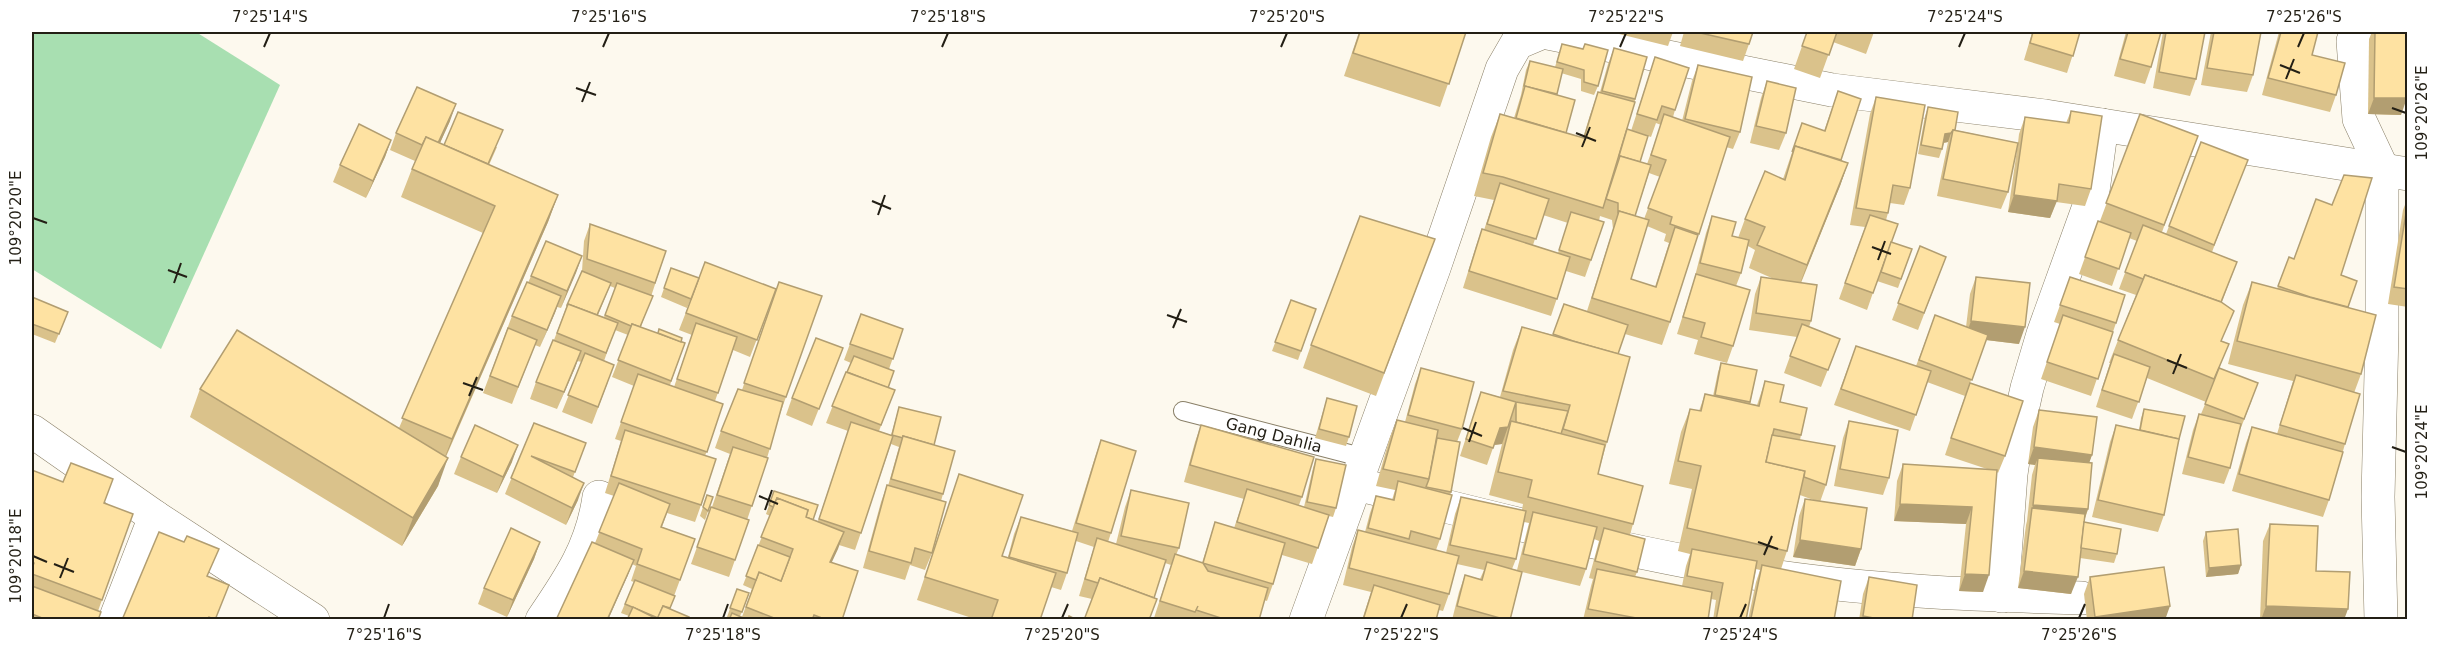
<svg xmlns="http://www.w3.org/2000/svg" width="2439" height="651" font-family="'DejaVu Sans',sans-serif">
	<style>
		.green { fill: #a8dfb1 }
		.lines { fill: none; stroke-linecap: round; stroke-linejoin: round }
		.lane-casing { stroke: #897f67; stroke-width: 20 }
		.street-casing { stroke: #897f67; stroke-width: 34 }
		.primary-casing { stroke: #897f67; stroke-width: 34 }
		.lane { stroke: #fff; stroke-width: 18 }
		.street { stroke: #fff; stroke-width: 33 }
		.primary { stroke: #fff; stroke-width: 33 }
		.wall { fill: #dac28b; fill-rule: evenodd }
		.shaded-wall { fill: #b29e71 }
		.building { fill: #fee2a2; stroke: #b29e71; stroke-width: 1.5 }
		.ticks { fill: none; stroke: #231f15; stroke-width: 2 }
		.labels { text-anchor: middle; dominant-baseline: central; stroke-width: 4.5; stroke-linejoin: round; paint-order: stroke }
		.street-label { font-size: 16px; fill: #231f15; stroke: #fff }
		.neatline { fill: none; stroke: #231f15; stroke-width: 2 }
		.ticks-label { font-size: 15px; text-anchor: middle; fill: #231f15 }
	</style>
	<rect width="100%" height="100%" fill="#fdf9ee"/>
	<polygon class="green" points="32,32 196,32 280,85 161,349 32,269"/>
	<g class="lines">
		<g class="lane-casing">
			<g id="lane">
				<path id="s1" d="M 1183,411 L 1365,458"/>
			</g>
		</g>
		<g class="street-casing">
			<g id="street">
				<polyline points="2358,32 2353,41 2359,119 2382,168 2382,331 2378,497 2381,620"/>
				<path d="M 1356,484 C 1491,517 1627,554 1765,575 C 1870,591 1976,595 2082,598"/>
				<polyline points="2002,596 2011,474 2017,433 2027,388 2043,334 2092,198 2102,125"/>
				<polyline points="115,620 155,517"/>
				<path d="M 542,620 C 570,579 592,547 599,497"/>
				<polyline points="1306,620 1434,268 1502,69 1517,43 1543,32 1832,90 2045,116 2408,174"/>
			</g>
		</g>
		<g class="primary-casing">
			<polyline id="primary" points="32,431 155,517 313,620"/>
		</g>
		<use href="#lane" class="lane"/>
		<use href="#street" class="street"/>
		<use href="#primary" class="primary"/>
	</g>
	<g class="wall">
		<polygon points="1359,32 1466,32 1440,107 1344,76"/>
		<polygon points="1611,32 1673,32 1668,46"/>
		<polygon points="1684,32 1753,32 1749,44 1743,61 1680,46"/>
		<polygon points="1807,32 1874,32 1866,54 1833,42 1820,78 1794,69"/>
		<polygon points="2027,32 2080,32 2067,73 2024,60 2032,33"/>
		<polygon points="2126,32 2161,32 2151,67 2145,84 2114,76"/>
		<polygon points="2163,32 2205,32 2196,79 2190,96 2153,88"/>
		<polygon points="2211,32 2261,32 2253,75 2247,92 2201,85"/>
		<polygon points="2279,32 2318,32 2312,55 2336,95 2330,112 2262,95"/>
		<polygon points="2372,32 2408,32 2401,115 2368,114 2369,39"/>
		<path d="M 1562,44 L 1598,86 L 1594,95 L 1581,91 L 1581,79 L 1561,73 L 1556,95 L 1566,133 L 1583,138 L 1590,115 L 1598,92 L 1600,92 L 1608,64 L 1614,48 L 1647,57 L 1627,129 L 1631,131 L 1655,57 L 1675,110 L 1673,117 L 1682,121 L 1692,81 L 1698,65 L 1740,132 L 1733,149 L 1726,147 L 1670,322 L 1662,345 L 1625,334 L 1618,354 L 1607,442 L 1598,474 L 1633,524 L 1630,535 L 1637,572 L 1635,577 L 1682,586 L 1686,566 L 1690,554 L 1678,551 L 1692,489 L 1669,484 L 1681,432 L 1690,409 L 1699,411 L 1705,394 L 1713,396 L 1718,372 L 1721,363 L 1757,370 L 1750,404 L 1757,405 L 1765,381 L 1801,435 L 1800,440 L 1826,485 L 1820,502 L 1861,549 L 1855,566 L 1793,557 L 1799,516 L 1805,499 L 1816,501 L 1800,495 L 1787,551 L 1781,569 L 1834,620 L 1748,620 L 1756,582 L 1760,570 L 1756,569 L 1746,620 L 1713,620 L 1716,600 L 1711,599 L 1708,620 L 1583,620 L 1591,586 L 1593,579 L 1589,578 L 1599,541 L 1594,539 L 1586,569 L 1580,586 L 1522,572 L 1510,620 L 1452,620 L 1459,592 L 1465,575 L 1480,579 L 1484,570 L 1457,564 L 1449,594 L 1443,611 L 1439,610 L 1436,620 L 1362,620 L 1371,592 L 1343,585 L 1352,547 L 1358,530 L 1365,532 L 1370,513 L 1376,496 L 1392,500 L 1395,490 L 1376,486 L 1390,437 L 1397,420 L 1405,422 L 1415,384 L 1421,368 L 1462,429 L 1457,442 L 1451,492 L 1440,539 L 1436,550 L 1446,553 L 1455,514 L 1461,497 L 1522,510 L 1523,504 L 1489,495 L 1502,444 L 1494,445 L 1487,465 L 1460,456 L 1481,392 L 1500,397 L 1513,350 L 1522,327 L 1553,335 L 1564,304 L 1587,311 L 1613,229 L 1612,220 L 1600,216 L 1591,260 L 1585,277 L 1566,271 L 1551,316 L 1463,288 L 1476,246 L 1482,229 L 1484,230 L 1494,200 L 1474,196 L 1491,137 L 1500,114 L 1514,118 L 1521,95 L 1526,70 L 1530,61 L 1555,67 ZM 1656,123 L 1661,125 L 1647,164 L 1640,162 L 1648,136 L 1651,137 ZM 1649,173 L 1660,177 L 1644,219 L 1635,216 ZM 1543,215 L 1568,223 L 1558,253 L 1533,245 ZM 1647,226 L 1666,234 L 1664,241 L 1669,243 L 1655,287 L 1631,279 ZM 1524,522 L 1529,523 L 1517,570 L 1512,569 L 1516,559 Z"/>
		<polygon points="1767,81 1786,133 1779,150 1750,143 1761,98"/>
		<polygon points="1838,91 1841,160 1848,163 1840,186 1801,283 1811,321 1809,327 1840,339 1821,387 1784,373 1797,337 1749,330 1755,294 1761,277 1774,279 1749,268 1755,250 1748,246 1741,273 1736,286 1733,346 1727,363 1694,354 1698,340 1677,334 1694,280 1706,233 1712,216 1732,236 1738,238 1745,219 1783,179 1802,123 1824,131"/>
		<polygon points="1876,97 1910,188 1904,205 1890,203 1888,213 1886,220 1891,242 1912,249 1898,288 1877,281 1867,310 1839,299 1865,227 1850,225 1870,114"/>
		<polygon points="1928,107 1955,130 2018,143 2019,134 2025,117 2066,123 2071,111 2091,189 2085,206 2056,202 2050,218 2008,212 2018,143 2008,192 2001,209 1937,196 1948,142 1944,143 1939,158 1918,154 1925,116"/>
		<polygon points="2140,114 2198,136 2162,232 2166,234 2201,142 2241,177 2212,252 2237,262 2222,302 2222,341 2220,368 2252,400 2238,435 2230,468 2224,484 2182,474 2193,430 2199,414 2201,414 2206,402 2147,378 2132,419 2096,407 2110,363 2109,363 2136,295 2119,289 2137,241 2129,238 2112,286 2079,274 2098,221 2100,221"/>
		<polygon points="450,121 440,143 444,145 497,147 489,165 558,195 548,222 446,457 438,486 402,546 190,417 200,389 399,428 483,233 401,197 415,161 390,150 396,133"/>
		<polygon points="391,140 385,157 366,198 333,182 340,165"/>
		<polygon points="2408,197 2408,307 2388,304 2403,210"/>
		<path d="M 590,224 L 666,251 L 641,327 L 685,343 L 670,385 L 674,387 L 692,335 L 679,330 L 695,289 L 687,308 L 661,297 L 671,268 L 699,278 L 776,289 L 750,357 L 733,350 L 715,401 L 723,404 L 705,456 L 701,505 L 695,522 L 667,513 L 662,527 L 695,539 L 674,596 L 629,616 L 621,613 L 634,582 L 631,581 L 636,566 L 632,564 L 627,577 L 595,543 L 614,496 L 605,493 L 621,441 L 615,439 L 634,386 L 612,377 L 628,335 L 615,330 L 604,361 L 608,382 L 592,424 L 562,412 L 582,362 L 577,361 L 557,409 L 530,399 L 536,382 L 554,340 L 567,305 L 582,271 L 584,241 ZM 610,286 L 615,288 L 604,317 L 598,315 Z"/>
		<polygon points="1435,239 1376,396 1303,368 1311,345"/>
		<polygon points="546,241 582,256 561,308 557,307 540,347 535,345 512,404 483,393 512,316 528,283"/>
		<polygon points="1920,246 1946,257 1918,330 1892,320"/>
		<polygon points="2289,257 2341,275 2361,374 2354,393 2345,444 2329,500 2323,517 2232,491 2246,443 2252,427 2277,434 2293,381 2228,364 2243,305 2252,282 2277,289"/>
		<polygon points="1976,277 2019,344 1986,340 1970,383 2005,456 1998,473 1997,472 1983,592 1959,591 1966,524 1894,521 1897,481 1903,464 1987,469 1945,455 1965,396 1927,382 1910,431 1834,405 1856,346 1916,366 1935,315 1966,327 1970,294"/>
		<polygon points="2070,277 2116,323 2091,396 2041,379 2060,324 2054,322"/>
		<polygon points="779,282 786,397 780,414 767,458 768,458 747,520 749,520 729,577 691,564 711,507 712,507 730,454 715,448 721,431 742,390"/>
		<polygon points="32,297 68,312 55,343 32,334"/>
		<polygon points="1291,300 1316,309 1298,360 1272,351"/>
		<polygon points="861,314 903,329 889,369 888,388 895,390 879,431 891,435 899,407 934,445 943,494 941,501 932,553 925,570 910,565 905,580 863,568 881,502 887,485 888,486 899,447 891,444 855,550 839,545 831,563 842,620 729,620 730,618 727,617 737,589 742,612 740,616 742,617 752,589 743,585 770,516 766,514 774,491 813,520 818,521 848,431 826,423 846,372 847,372 851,363 844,360"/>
		<polygon points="843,348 812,426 786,415 792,398"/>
		<polygon points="1327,398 1349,437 1346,446 1315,438"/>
		<polygon points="2144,409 2179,439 2164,515 2158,532 2092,517 2110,442 2116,425 2139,430 2141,418"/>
		<polygon points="2039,410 2092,455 2089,462 2088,509 2084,522 2117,554 2114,563 2080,558 2071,594 2018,588 2026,525 2027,521 2032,475 2035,465 2028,464 2033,427"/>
		<polygon points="1849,421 1889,478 1883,495 1834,486 1843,438"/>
		<polygon points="534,423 586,443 573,477 578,500 566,525 505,494"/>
		<polygon points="1201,425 1302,497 1299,505 1304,507 1313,468 1316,459 1336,508 1333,517 1329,516 1312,564 1282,555 1273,584 1267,601 1264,600 1259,620 1158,620 1154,618 1171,565 1165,563 1092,599 1079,596 1094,547 1076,541 1067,573 1061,590 1051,587 1040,620 978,620 917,600 959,474 1002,556 1008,557 1014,534 1021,517 1072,531 1095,457 1101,440 1111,533 1108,542 1116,544 1125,507 1131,490 1179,548 1176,555 1202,563 1215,522 1234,528 1244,499 1184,482 1195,442"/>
		<polygon points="461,457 512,462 497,493 454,474"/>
		<polygon points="32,470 104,503 133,514 98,611 98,620 32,620"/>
		<polygon points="707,495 713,497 705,520 700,516"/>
		<polygon points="2270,524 2316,571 2344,620 2260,620 2263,541"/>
		<polygon points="2206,532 2241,565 2238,574 2206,577 2203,541"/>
		<polygon points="540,542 534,559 507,617 478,604 484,588"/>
		<polygon points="1869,577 1912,620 1859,620 1863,594"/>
		<polygon points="2090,577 2165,620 2087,620 2084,594"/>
	</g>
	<g class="shaded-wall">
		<polygon points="2374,98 2407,98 2401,115 2368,114"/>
		<polygon points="456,104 450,121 429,167 435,151"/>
		<polygon points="1951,133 1948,142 1942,143 1945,134"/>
		<polygon points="391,140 385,157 366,198 373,181"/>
		<polygon points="1848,163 1840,186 1798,289 1807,265"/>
		<polygon points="558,195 548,222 441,467 452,439"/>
		<polygon points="2014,195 2057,201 2050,218 2008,212"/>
		<polygon points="582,256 576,273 561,308 567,291"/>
		<polygon points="561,296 555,313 540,347"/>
		<polygon points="1971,321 2025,327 2019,344 1986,340 1965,397 1986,340 1965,338"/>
		<polygon points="581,351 575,368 557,409 564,392"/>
		<polygon points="1508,427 1502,444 1494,445 1500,428"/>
		<polygon points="518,445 512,462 497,493 503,477"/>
		<polygon points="2034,447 2092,455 2086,472 2038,458 2035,465 2028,464"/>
		<polygon points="448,458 438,486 402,546 413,518"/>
		<polygon points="584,483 578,500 566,525 572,508"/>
		<polygon points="1900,504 1972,507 1966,524 1894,521"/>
		<polygon points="2033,505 2088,509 2082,526 2032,509"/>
		<polygon points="844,532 838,549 824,579 830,562"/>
		<polygon points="1800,540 1861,549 1855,566 1793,557"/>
		<polygon points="540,542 534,559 507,617 513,600"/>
		<polygon points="634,560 627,577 608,620 607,620"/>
		<polygon points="2241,565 2238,574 2206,577 2209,568"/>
		<polygon points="2024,571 2078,577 2071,594 2018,588"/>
		<polygon points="1965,574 1989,575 1983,592 1959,591"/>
		<polygon points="2170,606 2165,620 2094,620 2095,617"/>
		<polygon points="2266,606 2348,609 2344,620 2261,620"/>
		<polygon points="1863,616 1884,620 1862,620"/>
	</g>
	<g class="building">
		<polygon points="1360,32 1466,32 1449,84 1353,53"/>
		<polygon points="1696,32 1753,32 1749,44"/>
		<polygon points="1807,32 1837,32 1829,55 1802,46"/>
		<polygon points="2033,32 2080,32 2073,56 2030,43"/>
		<polygon points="2128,32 2161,32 2151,67 2120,59"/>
		<polygon points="2166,32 2205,32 2196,79 2159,72"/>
		<polygon points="2214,32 2261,32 2253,75 2207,68"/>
		<polygon points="2281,32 2318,32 2312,55 2345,63 2336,95 2268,78"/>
		<polygon points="2375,32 2408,32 2407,98 2374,98"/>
		<polygon points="1562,44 1583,49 1585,44 1608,50 1598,86 1584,82 1584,70 1557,62"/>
		<polygon points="1614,48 1647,57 1635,99 1602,91"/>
		<polygon points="1655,57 1689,68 1675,110 1662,106 1657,120 1637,114"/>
		<polygon points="1530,61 1563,69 1557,94 1524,86"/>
		<polygon points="1698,65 1752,77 1740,132 1685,119"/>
		<polygon points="1767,81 1796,88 1786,133 1756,126"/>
		<polygon points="1525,86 1575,100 1566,133 1516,118"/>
		<polygon points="417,87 456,104 438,143 426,137 422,145 396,133"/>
		<polygon points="1838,91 1861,99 1841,160 1795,146 1792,152 1802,123 1825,131"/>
		<polygon points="1598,92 1635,102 1603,208 1503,177 1483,173 1500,114 1584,138"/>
		<polygon points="1876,97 1925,105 1910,188 1893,185 1888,213 1856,208"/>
		<polygon points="1928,107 1958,112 1955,130 1953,130 1951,133 1945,134 1942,149 1921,145"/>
		<polygon points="2071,111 2102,116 2091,189 2059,184 2057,201 2014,195 2025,117 2069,123"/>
		<polygon points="458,112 503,130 488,164 444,145"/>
		<polygon points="1664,114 1730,137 1699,234 1670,224 1672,217 1648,208 1666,160 1651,155"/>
		<polygon points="2140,114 2198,136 2164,225 2106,203"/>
		<polygon points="359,124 391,140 373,181 340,165"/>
		<polygon points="1627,129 1648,136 1640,162 1620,156 1619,156"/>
		<polygon points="1953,130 2018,143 2008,192 1943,179"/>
		<polygon points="426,137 558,195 452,439 402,418 495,206 412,169"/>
		<polygon points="2201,142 2248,160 2214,245 2169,226"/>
		<polygon points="1795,146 1848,163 1807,265 1757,245 1765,227 1745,219 1765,171 1785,180"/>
		<polygon points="1620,156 1651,165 1635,216 1619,211 1618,212 1618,203 1606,199"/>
		<polygon points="2344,175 2372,178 2341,275 2357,281 2348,307 2310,297 2278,286 2289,257 2294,259 2316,199 2332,205"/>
		<polygon points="1500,183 1549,199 1536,239 1487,224"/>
		<polygon points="2408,201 2408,289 2394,287"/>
		<polygon points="1619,211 1649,220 1631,279 1656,287 1675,227 1698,235 1670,322 1592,298"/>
		<polygon points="1571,212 1604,222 1591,260 1559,250"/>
		<polygon points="1870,215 1898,224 1873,293 1845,283"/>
		<polygon points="1360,216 1435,239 1384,373 1311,345"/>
		<polygon points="1712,216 1736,222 1732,236 1749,240 1741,273 1700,263"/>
		<polygon points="2098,221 2131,233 2119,269 2085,257"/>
		<polygon points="590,224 666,251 655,283 587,259"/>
		<polygon points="2143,225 2237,262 2221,302 2145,275 2143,279 2125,272"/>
		<polygon points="1482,229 1570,257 1557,299 1469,271"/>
		<polygon points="546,241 582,256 567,291 531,276"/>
		<polygon points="1891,242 1912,249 1901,279 1881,272"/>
		<polygon points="1920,246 1946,257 1924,313 1898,303"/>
		<polygon points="705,262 776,289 757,340 686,313"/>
		<polygon points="671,268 699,278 691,299 664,288"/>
		<polygon points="582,271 611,283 597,315 568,304 568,305 567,305"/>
		<polygon points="1696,274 1750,290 1733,346 1701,337 1705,323 1683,317"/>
		<polygon points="2145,275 2221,302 2234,311 2221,341 2229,344 2214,379 2118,340"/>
		<polygon points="1761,277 1817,285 1811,321 1756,313"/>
		<polygon points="1976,277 2030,283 2025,327 1971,321"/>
		<polygon points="2070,277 2125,295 2116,323 2060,305"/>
		<polygon points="527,282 561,296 547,330 512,316"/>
		<polygon points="779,282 822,296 786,397 744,383"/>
		<polygon points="2252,282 2376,315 2361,374 2237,341"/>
		<polygon points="617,283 653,296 640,327 632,324 631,326 605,315"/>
		<polygon points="32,297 68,312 59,334 32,324"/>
		<polygon points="1291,300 1316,309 1301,351 1275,342"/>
		<polygon points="568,304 618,323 606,353 557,333"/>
		<polygon points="1564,304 1628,325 1618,354 1573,341 1553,334"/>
		<polygon points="861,314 903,329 893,359 850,344"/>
		<polygon points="1935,315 1988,335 1972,380 1919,360"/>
		<polygon points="2063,315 2113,332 2098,379 2047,362"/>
		<polygon points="696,323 737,337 718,393 677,379"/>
		<polygon points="632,324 685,343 671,381 618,360"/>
		<polygon points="1802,324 1840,339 1828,370 1790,356"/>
		<polygon points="1522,327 1630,357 1607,442 1563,429 1570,405 1503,391"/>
		<polygon points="508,328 537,340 518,387 490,376"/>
		<polygon points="659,329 682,338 681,342 658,333"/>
		<polygon points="237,330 448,458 413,518 200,389"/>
		<polygon points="816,338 843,348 819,409 792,398"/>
		<polygon points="553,340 581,351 564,392 536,382"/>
		<polygon points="1856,346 1931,371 1916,415 1841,389"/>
		<polygon points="585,353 614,365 598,407 568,395"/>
		<polygon points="2114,354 2150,367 2139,402 2102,390"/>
		<polygon points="854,356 894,371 888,388 847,372"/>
		<polygon points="1721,363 1757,370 1750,402 1715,395"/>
		<polygon points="1421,368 1474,382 1462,429 1408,415"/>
		<polygon points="2219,368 2258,383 2244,419 2205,404"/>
		<polygon points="846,372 895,390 881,425 832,406"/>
		<polygon points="638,374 723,404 707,452 621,422"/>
		<polygon points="2296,375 2360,394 2345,444 2280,425"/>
		<polygon points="1765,381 1784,385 1780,402 1807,408 1801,435 1774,429 1766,462 1805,471 1787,551 1687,528 1701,466 1678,461 1690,409 1701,411 1705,394 1759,406"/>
		<polygon points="1970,383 2023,401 2005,456 1951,438"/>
		<polygon points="738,389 783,402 770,449 721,431"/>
		<polygon points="1481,392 1516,402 1568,411 1561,434 1516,422 1516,402 1508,427 1500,428 1493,448 1466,439"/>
		<polygon points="1327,398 1357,406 1349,437 1319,429"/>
		<polygon points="899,407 941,417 934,445 903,436 903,438 892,435"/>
		<polygon points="2144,409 2185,416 2179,439 2140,430"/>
		<polygon points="2039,410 2097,417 2092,455 2034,447"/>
		<polygon points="2199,414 2241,424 2230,468 2188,457"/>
		<polygon points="1397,420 1438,430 1429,479 1383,469"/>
		<polygon points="1511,421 1605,445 1598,474 1643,486 1633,524 1528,497 1532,480 1498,472"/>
		<polygon points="1849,421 1898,430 1889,478 1840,469"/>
		<polygon points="851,422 893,436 861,533 819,519"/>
		<polygon points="534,423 586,443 575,472 531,456 584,483 572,508 511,478"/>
		<polygon points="475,425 518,445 503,477 461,457"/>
		<polygon points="1201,425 1314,457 1302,497 1190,465"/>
		<polygon points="2116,425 2179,439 2164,515 2098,500"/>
		<polygon points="2252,427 2343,452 2329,500 2239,474"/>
		<polygon points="625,430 716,459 701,505 611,476"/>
		<polygon points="1772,435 1835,446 1826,485 1804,477 1805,471 1766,462"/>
		<polygon points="903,436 955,451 943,494 891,479"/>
		<polygon points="1437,438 1460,442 1451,492 1426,487 1429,479"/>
		<polygon points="1101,440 1136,451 1111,533 1076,523"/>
		<polygon points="733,447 768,458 752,506 717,495"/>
		<polygon points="2038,458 2092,463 2088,509 2033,505"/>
		<polygon points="1316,459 1346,465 1336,508 1307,502"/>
		<polygon points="71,463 113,479 104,503 133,514 102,600 32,574 32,568 34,563 32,562 32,470 63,482"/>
		<polygon points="1903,464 1997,470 1989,575 1965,574 1972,507 1900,504"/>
		<polygon points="959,474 1023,495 1002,556 1056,573 1040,620 991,620 998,600 925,577"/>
		<polygon points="1398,481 1452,495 1440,539 1411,531 1409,539 1368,528 1376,496 1394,500"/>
		<polygon points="619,483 670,504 661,527 695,539 680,580 637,564 642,549 599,532"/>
		<polygon points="887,485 946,502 932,553 915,548 911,563 869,551"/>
		<polygon points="1247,489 1329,515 1318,548 1237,522"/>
		<polygon points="1131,490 1189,503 1179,548 1121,536"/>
		<polygon points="774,491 818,505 813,520 806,517 808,510 777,498 773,507 769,505"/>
		<polygon points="707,495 713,497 708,511 703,507"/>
		<polygon points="1461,497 1526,511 1516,559 1450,545"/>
		<polygon points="777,498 808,510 806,517 844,532 830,562 858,571 842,620 827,620 814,615 812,620 779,620 746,607 759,572 781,581 793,549 761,537"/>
		<polygon points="1805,499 1867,508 1861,549 1800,540"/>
		<polygon points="711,507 749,520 735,560 697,547"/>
		<polygon points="2032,508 2085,514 2078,577 2024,571"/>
		<polygon points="1533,512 1597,527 1586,569 1523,554"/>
		<polygon points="1021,517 1078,533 1067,573 1009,557"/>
		<polygon points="1215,522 1285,543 1273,584 1203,563 1208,571 1268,588 1259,620 1227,620 1196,610 1198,606 1195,612 1160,601 1175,554 1203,563"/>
		<polygon points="2084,522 2121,529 2117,554 2081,548"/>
		<polygon points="2270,524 2318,526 2316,571 2350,572 2348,609 2266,606"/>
		<polygon points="511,528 540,542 513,600 484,588"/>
		<polygon points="1604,528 1645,539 1637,572 1595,561"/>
		<polygon points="2238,529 2241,565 2209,568 2206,532"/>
		<polygon points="1358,530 1459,556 1449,594 1349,568"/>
		<polygon points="159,532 184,542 187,536 219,549 207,576 229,585 215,620 209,617 208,620 122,620"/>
		<polygon points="1097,538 1166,560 1154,598 1100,578 1098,583 1085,579"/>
		<polygon points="592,542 634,560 607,620 556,620"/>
		<polygon points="758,545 790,557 781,581 759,572 756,580 746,576"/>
		<polygon points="1692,549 1757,561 1746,620 1716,620 1723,583 1687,576"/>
		<polygon points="1487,562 1522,572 1510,620 1507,620 1457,606 1465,575 1482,580"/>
		<polygon points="1762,565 1841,581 1834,620 1761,620 1751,618"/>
		<polygon points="2164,567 2170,606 2095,617 2090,577"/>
		<polygon points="1597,569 1712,592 1708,620 1647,620 1588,609"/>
		<polygon points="1869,577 1917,585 1912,620 1884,620 1863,616"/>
		<polygon points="1100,578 1157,599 1149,620 1084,620"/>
		<polygon points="635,580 675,596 670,608 663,606 658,618 625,604"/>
		<polygon points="1374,585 1440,605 1436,620 1363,620"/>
		<polygon points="32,586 101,612 98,620 47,620 32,614"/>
		<polygon points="737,589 749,593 742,612 730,608"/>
		<polygon points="663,606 689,617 688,620 627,620 633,607 657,619"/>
		<polygon points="732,613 748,620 729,620"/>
		<polygon points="1069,616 1077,620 1068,620"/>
		<polygon points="2150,618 2151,620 2129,620"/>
	</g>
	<path class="ticks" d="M 264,47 L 270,33M 603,47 L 609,33M 942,47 L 948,33M 1281,47 L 1287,33M 1620,47 L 1626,33M 1959,47 L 1965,33M 2298,47 L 2304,33M 2280,65 L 2300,73M 2286,79 L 2294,59M 576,88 L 596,95M 582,102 L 590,82M 2392,108 L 2406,113M 1576,133 L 1596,141M 1582,147 L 1590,127M 872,201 L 891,209M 878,215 L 885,195M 33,218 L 47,223M 1872,247 L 1891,254M 1878,260 L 1885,241M 168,270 L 187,277M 174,283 L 181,263M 1167,315 L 1187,322M 1173,328 L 1181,309M 2167,360 L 2187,368M 2173,374 L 2181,354M 463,383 L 483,390M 469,396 L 477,377M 1463,428 L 1482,436M 1469,442 L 1476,422M 2392,447 L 2406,452M 759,496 L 778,504M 765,510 L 772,490M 1758,542 L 1778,549M 1764,555 L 1772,536M 33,556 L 47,562M 54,564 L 74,572M 60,578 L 68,558M 384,618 L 389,604M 723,618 L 728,604M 1062,618 L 1068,604M 1401,618 L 1407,604M 1740,618 L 1746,604M 2079,618 L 2085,604"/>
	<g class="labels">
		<g class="street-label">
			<text stroke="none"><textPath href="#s1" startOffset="94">Gang Dahlia</textPath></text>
		</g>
	</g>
	<rect width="2439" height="651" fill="none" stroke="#ffffff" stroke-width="66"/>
	<rect x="33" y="33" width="2373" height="585" class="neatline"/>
	<g class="ticks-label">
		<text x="270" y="22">7°25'14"S</text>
		<text x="609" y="22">7°25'16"S</text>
		<text x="948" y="22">7°25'18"S</text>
		<text x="1287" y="22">7°25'20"S</text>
		<text x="1626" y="22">7°25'22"S</text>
		<text x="1965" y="22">7°25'24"S</text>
		<text x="2304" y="22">7°25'26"S</text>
		<text transform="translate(2422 113) rotate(-90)" y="5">109°20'26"E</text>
		<text transform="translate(16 218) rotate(-90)" y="5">109°20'20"E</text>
		<text transform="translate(2422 452) rotate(-90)" y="5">109°20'24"E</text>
		<text transform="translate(16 556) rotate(-90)" y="5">109°20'18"E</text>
		<text x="384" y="640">7°25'16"S</text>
		<text x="723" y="640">7°25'18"S</text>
		<text x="1062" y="640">7°25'20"S</text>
		<text x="1401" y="640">7°25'22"S</text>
		<text x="1740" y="640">7°25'24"S</text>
		<text x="2079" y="640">7°25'26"S</text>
	</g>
</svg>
